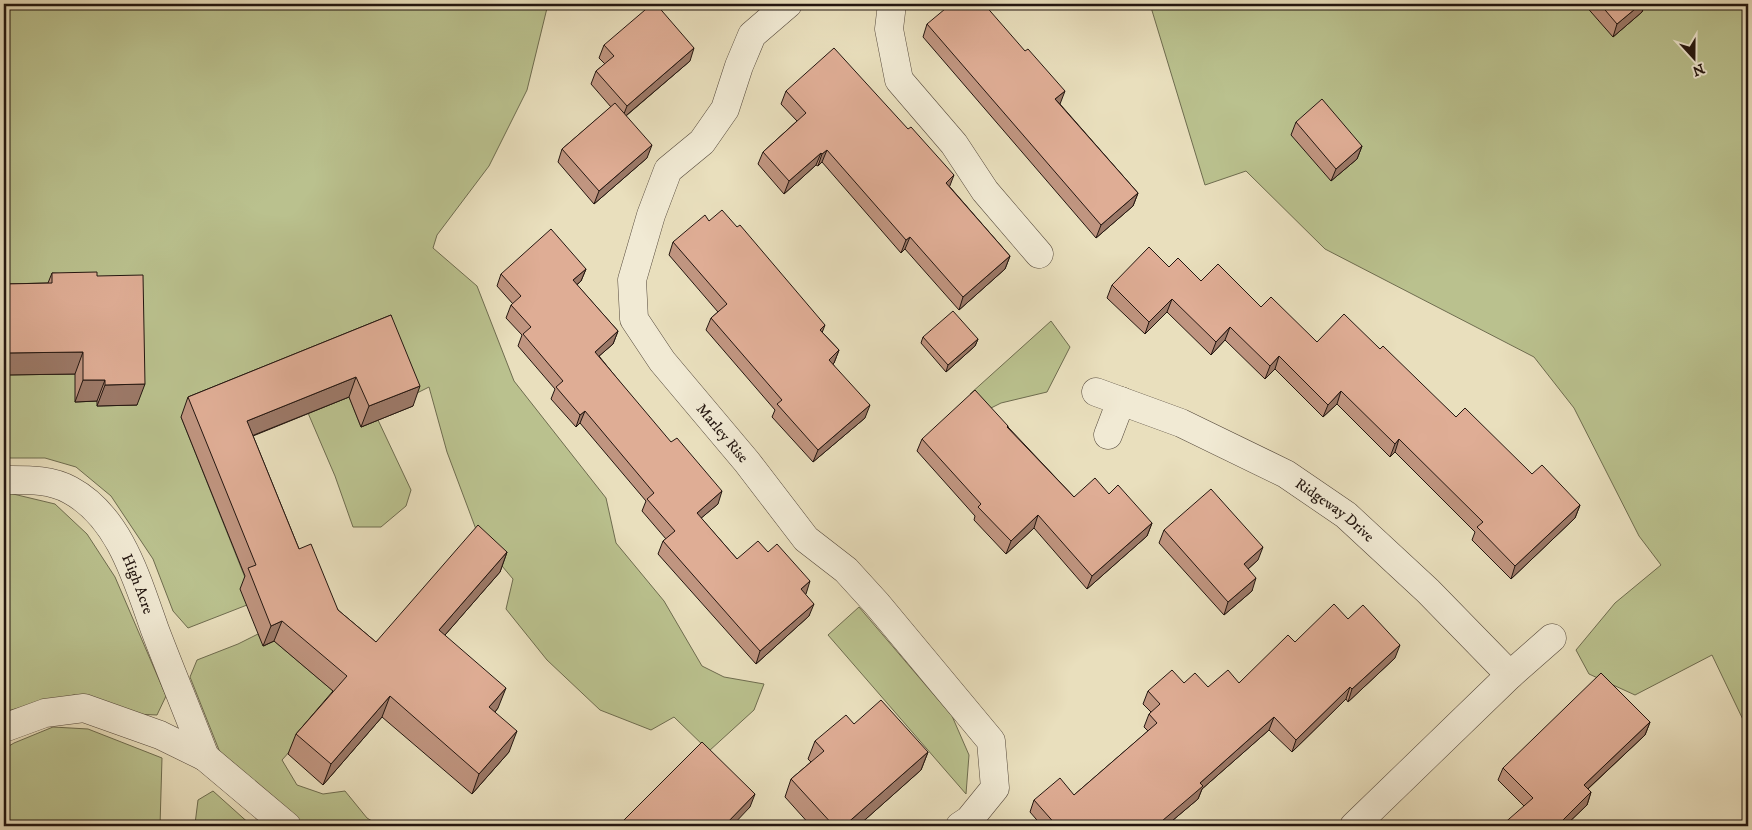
<svg xmlns="http://www.w3.org/2000/svg" width="1752" height="830" font-family="'IM FELL DW Pica',serif">
	<style>
		.green { fill: #bac18e; stroke: #6e6c4f }
		.lines { fill: none; stroke-linecap: round; stroke-linejoin: round }
		.minor-casing { stroke: #54483b; stroke-width: 29 }
		.minor { stroke: #f1ead4; stroke-width: 28 }
		.wall { fill: #c09580; stroke: #231610 }
		.shaded-wall { fill: #9c7968; stroke: #231610 }
		.building { fill: #dfad95; stroke: #231610 }
		.labels { text-anchor: middle; dominant-baseline: central; stroke-width: 5; stroke-linejoin: round; paint-order: stroke }
		.street-label { font-size: 15px; fill: #231610; stroke: #f1ead4 }
	</style>
	<rect width="100%" height="100%" fill="#e9dfbd"/>
	<filter id="stains"><feTurbulence type="fractalNoise" baseFrequency=".004" numOctaves="4"/><feColorMatrix values="0 0 0 0 .2 0 0 0 0 .09 0 0 0 0 .02 0 0 0 .5 -.17"/></filter>
	<radialGradient id="worn" r=".72"><stop offset=".6" stop-color="#630" stop-opacity="0"/><stop offset="1" stop-color="#630" stop-opacity=".3"/></radialGradient>
	<g class="green">
		<polygon points="4,4 548,4 527,90 489,166 437,235 433,248 477,286 514,381 606,498 616,543 664,601 702,666 724,677 764,684 754,710 709,751 674,717 651,730 600,710 547,660 506,609 513,579 480,540 447,452 429,387 409,397 384,335 181,417 248,585 247,605 188,628 173,611 153,559 111,496 76,467 45,458 4,458"/>
		<polygon points="1150,4 1748,4 1748,730 1712,655 1635,695 1589,674 1576,650 1615,603 1661,565 1639,536 1574,408 1534,357 1325,249 1246,171 1205,185"/>
		<polygon points="1051,321 1070,347 1047,392 1001,403 987,410 970,394"/>
		<polygon points="349,397 361,427 378,420 411,490 406,506 381,527 353,527 335,476 308,413"/>
		<polygon points="9,493 55,504 87,534 115,577 166,696 157,715 134,714 74,695 11,710 4,714 4,495"/>
		<polygon points="859,607 952,716 969,755 966,794 828,635"/>
		<polygon points="258,634 264,646 274,641 339,696 282,760 297,785 323,794 345,791 367,818 380,826 303,826 284,813 219,750 190,677 197,660 238,644"/>
		<polygon points="53,727 88,729 162,758 160,826 4,826 4,749 14,743"/>
		<polygon points="213,791 252,826 197,826 195,824 198,800"/>
	</g>
	<g class="lines">
		<g class="minor-casing">
			<g id="minor">
				<path id="s1" d="M 788,4 L 752,35 L 739,66 L 725,109 L 702,142 L 668,170 L 651,215 L 632,280 L 634,319 L 662,361 L 747,462 L 806,539 L 846,570 L 877,604 L 991,741 L 995,788 L 969,820 L 960,826"/>
				<polyline points="892,4 889,29 899,80 954,144 985,191 1039,254"/>
				<path id="s2" d="M 1096,392 L 1181,423 L 1286,474 L 1346,515 L 1428,591 L 1510,675"/>
				<polyline points="1108,435 1121,401"/>
				<path id="s3" d="M 4,480 C 27,480 50,479 70,490 C 120,517 137,580 155,630 C 171,672 189,715 205,757"/>
				<polyline points="4,728 45,713 84,708 160,735 205,757 287,826"/>
				<polyline points="1354,826 1510,675 1552,638"/>
			</g>
		</g>
		<use href="#minor" class="minor"/>
	</g>
	<g class="wall">
		<polygon points="640,4 651,4 645,9"/>
		<polygon points="1584,4 1645,4 1642,12 1613,37"/>
		<polygon points="927,24 1060,104 1138,193 1133,206 1096,238 923,37"/>
		<polygon points="604,45 690,61 626,116 647,158 594,204 558,162 562,149 611,107 591,84 596,71 605,64 599,58"/>
		<polygon points="786,91 950,187 1010,256 1005,269 959,310 905,249 901,253 822,162 818,166 816,165 784,194 758,164 763,152 797,121 781,104"/>
		<polygon points="1296,122 1362,146 1357,159 1331,181 1291,135"/>
		<polygon points="709,221 822,332 839,350 834,363 833,364 865,418 813,462 772,417 775,410 706,330 711,318 718,312 669,255 673,242"/>
		<polygon points="1169,267 1261,307 1317,342 1380,349 1456,417 1532,474 1580,505 1575,518 1511,579 1472,540 1475,532 1395,452 1390,457 1337,404 1323,417 1275,369 1265,379 1225,340 1211,355 1167,312 1145,334 1107,298 1112,285"/>
		<polygon points="586,269 581,281 577,285 618,331 613,344 599,356 718,504 701,518 737,559 806,594 805,594 809,616 756,664 658,554 663,541 666,539 642,511 646,501 580,423 576,427 551,399 555,389 518,346 522,335 506,318 511,305 513,304 497,286 501,274"/>
		<polygon points="52,273 97,276 137,405 97,406 97,401 75,402 75,374 4,375 4,284 48,283"/>
		<polygon points="391,315 413,406 361,427 349,397 253,436 299,549 338,610 376,642 507,552 500,572 445,635 498,708 495,712 509,752 472,794 382,717 323,785 288,754 296,734 333,691 274,641 263,646 240,589 245,576 181,417 188,397"/>
		<polygon points="923,337 978,339 975,346 946,372 921,343"/>
		<polygon points="1008,426 1008,427 1074,497 1109,494 1152,523 1147,536 1087,589 1034,528 1006,554 974,520 975,516 917,451 922,439"/>
		<polygon points="1164,530 1258,560 1248,569 1252,591 1224,615 1159,543"/>
		<polygon points="1348,619 1395,658 1348,702 1346,699 1292,752 1269,730 1202,789 1198,799 1166,826 1042,826 1030,812 1034,800 1074,795 1148,731 1144,727 1149,714 1151,712 1143,704 1148,691 1184,683 1208,687 1239,683 1295,642"/>
		<polygon points="1650,722 1645,735 1588,789 1591,792 1587,805 1565,826 1524,806 1498,780 1503,768"/>
		<polygon points="854,724 928,752 921,770 858,826 811,826 785,797 791,779 811,762 808,759 815,741"/>
	</g>
	<g class="shaded-wall">
		<polygon points="647,4 651,4 645,9"/>
		<polygon points="1641,4 1645,4 1642,12 1613,37 1617,24"/>
		<polygon points="694,48 690,61 622,119 627,106"/>
		<polygon points="1065,91 1060,104 1055,99"/>
		<polygon points="652,145 647,158 594,204 599,191"/>
		<polygon points="1362,146 1357,159 1331,181 1336,169"/>
		<polygon points="827,150 822,162 818,166 822,154"/>
		<polygon points="821,153 816,165 784,194 789,181"/>
		<polygon points="954,175 949,188 946,183"/>
		<polygon points="1138,193 1133,206 1096,238 1101,225"/>
		<polygon points="910,237 905,249 901,253 906,240"/>
		<polygon points="1010,256 1005,269 959,310 963,297"/>
		<polygon points="586,269 581,281 568,292 573,280"/>
		<polygon points="1172,299 1167,312 1145,334 1149,322"/>
		<polygon points="825,325 820,338 820,330"/>
		<polygon points="1230,327 1225,340 1211,355 1216,342"/>
		<polygon points="618,331 613,344 590,364 595,352"/>
		<polygon points="978,339 975,346 946,372 948,365"/>
		<polygon points="839,350 834,363 824,373 829,360"/>
		<polygon points="83,352 75,374 4,375 4,353"/>
		<polygon points="1279,356 1275,369 1265,379 1270,366"/>
		<polygon points="356,377 349,397 239,441 247,421"/>
		<polygon points="83,380 105,380 97,401 75,402"/>
		<polygon points="145,384 137,405 97,406 105,385"/>
		<polygon points="420,386 413,406 361,427 369,406"/>
		<polygon points="1341,391 1337,404 1323,417 1328,405"/>
		<polygon points="870,405 865,418 813,462 818,450"/>
		<polygon points="585,411 580,423 576,427 580,415"/>
		<polygon points="1399,439 1395,452 1390,457 1395,444"/>
		<polygon points="722,491 718,504 693,525 697,513"/>
		<polygon points="1580,505 1575,518 1511,579 1515,566"/>
		<polygon points="1038,515 1034,528 1006,554 1011,541"/>
		<polygon points="1152,523 1147,536 1087,589 1092,576"/>
		<polygon points="1263,547 1258,560 1239,577 1244,564"/>
		<polygon points="507,552 500,572 431,651 439,630"/>
		<polygon points="1256,578 1252,591 1224,615 1228,602"/>
		<polygon points="810,581 806,594 796,602 801,589"/>
		<polygon points="814,604 809,616 756,664 760,651"/>
		<polygon points="282,621 274,641 263,646 271,626"/>
		<polygon points="1400,645 1395,658 1348,702 1352,689"/>
		<polygon points="1350,687 1346,699 1292,752 1296,740"/>
		<polygon points="506,688 498,708 482,728 489,707"/>
		<polygon points="390,696 382,717 323,785 331,764"/>
		<polygon points="1274,717 1269,730 1202,789 1198,799 1166,826 1162,821 1200,783"/>
		<polygon points="1650,722 1645,735 1579,797 1584,785"/>
		<polygon points="517,731 509,752 472,794 479,774"/>
		<polygon points="928,752 921,770 858,826 844,826"/>
		<polygon points="1591,792 1587,805 1565,826 1557,826"/>
		<polygon points="755,794 750,807 732,826 724,826"/>
	</g>
	<g class="building">
		<polygon points="652,4 656,4 694,48 627,106 596,71 614,56 604,45"/>
		<polygon points="951,4 984,4 1025,51 1028,49 1065,91 1055,99 1138,193 1101,225 927,24"/>
		<polygon points="1600,4 1641,4 1617,24"/>
		<polygon points="834,48 908,129 911,127 954,175 946,183 1010,256 963,297 910,237 906,240 827,150 822,154 821,153 789,181 763,152 806,113 786,91"/>
		<polygon points="1322,99 1362,146 1336,169 1296,122"/>
		<polygon points="615,103 652,145 599,191 562,149"/>
		<polygon points="722,210 737,227 740,225 825,325 820,330 839,350 829,360 870,405 818,450 777,404 782,400 711,318 727,304 673,242 705,215 709,221"/>
		<polygon points="551,229 586,269 573,280 618,331 595,352 671,442 677,438 722,491 697,513 737,559 758,541 768,552 777,544 810,581 801,589 814,604 760,651 663,541 675,531 647,499 654,493 585,411 580,415 556,387 563,381 523,334 531,327 511,305 521,296 501,274"/>
		<polygon points="1149,247 1169,267 1178,258 1201,281 1218,264 1261,307 1271,297 1317,342 1344,314 1380,349 1383,346 1456,417 1465,408 1532,474 1542,465 1580,505 1515,566 1477,527 1483,522 1399,439 1395,444 1341,391 1328,405 1279,356 1270,366 1230,327 1216,342 1172,299 1149,322 1112,285"/>
		<polygon points="97,272 97,276 143,275 145,384 105,385 105,380 83,380 83,352 4,353 4,284 52,283 52,273"/>
		<polygon points="953,311 978,339 948,365 923,337"/>
		<polygon points="391,315 420,386 369,406 356,377 247,421 299,549 311,544 338,610 376,642 478,525 507,552 439,630 506,688 489,707 517,731 479,774 390,696 331,764 296,734 347,676 282,621 271,626 248,568 256,565 188,397"/>
		<polygon points="975,390 1008,426 1007,427 1074,497 1095,478 1109,494 1118,485 1152,523 1092,576 1038,515 1011,541 978,507 981,504 922,439"/>
		<polygon points="1211,489 1263,547 1244,564 1256,578 1228,602 1164,530"/>
		<polygon points="1334,604 1348,619 1363,605 1400,645 1352,689 1350,687 1296,740 1274,717 1200,783 1203,786 1162,821 1166,826 1057,826 1034,800 1060,778 1074,795 1157,723 1149,714 1160,704 1148,691 1172,670 1184,683 1195,673 1208,687 1228,670 1239,683 1288,635 1295,642"/>
		<polygon points="1601,673 1650,722 1584,785 1591,792 1557,826 1501,826 1533,798 1503,768"/>
		<polygon points="881,700 928,752 844,826 834,826 791,779 824,751 815,741 846,715 854,724"/>
		<polygon points="702,742 755,794 724,826 618,826"/>
	</g>
	<g class="labels">
		<g class="street-label">
			<text stroke="none"><textPath href="#s1" startOffset="510">Marley Rise</textPath></text>
			<text stroke="none"><textPath href="#s2" startOffset="268">Ridgeway Drive</textPath></text>
			<text stroke="none"><textPath href="#s3" startOffset="186">High Acre</textPath></text>
		</g>
	</g>
	<rect width="1752" height="830" fill="none" stroke="#e9dfbd" stroke-width="20"/>
	<rect x="5" y="5" width="1742" height="820" fill="none" stroke="#231610" stroke-width="2.5"/>
	<rect x="10" y="10" width="1732" height="810" fill="none" stroke="#231610"/>
	<g transform="translate(1694 58) rotate(159)" stroke="#f1ead4" stroke-width="4" paint-order="stroke">
	<path d="M0-4L9 19L0 12L-9 19Z" fill="#231610"/>
	<text y="-8" font-size="14" font-weight="bold" text-anchor="middle" fill="#231610">N</text>
	</g>
	<rect width="100%" height="100%" filter="url(#stains)"/>
	<rect width="100%" height="100%" fill="url(#worn)"/>
</svg>
